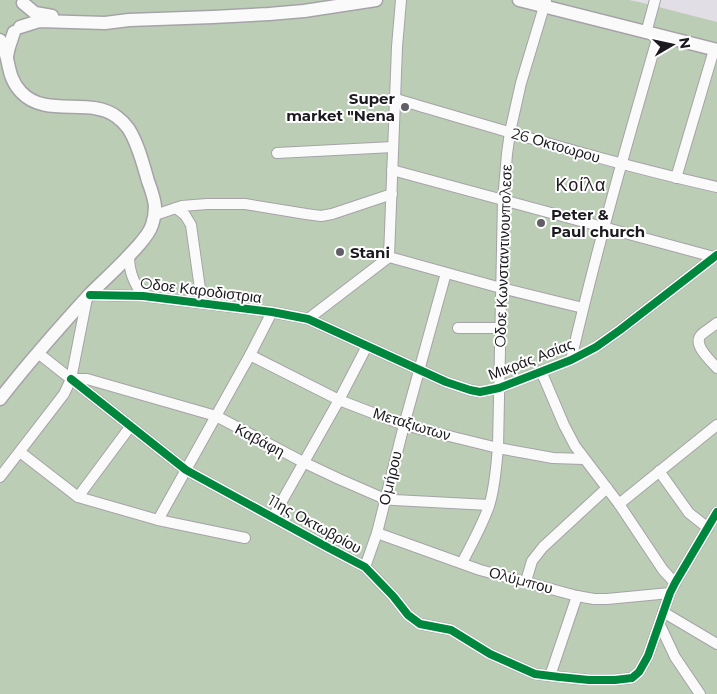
<svg xmlns="http://www.w3.org/2000/svg" width="717" height="694" font-family="Montserrat,sans-serif">
	<style>
		.green { fill: #bbcdb5 }
		.lines { fill: none; stroke-linecap: round; stroke-linejoin: round }
		.minor-casing { stroke: #a6a3a8; stroke-width: 12 }
		.major-casing { stroke: #a6a3a8; stroke-width: 15 }
		.minor { stroke: #fbfafb; stroke-width: 10 }
		.major { stroke: #fbfafb; stroke-width: 12 }
		.cycleway-casing { stroke: #fff; stroke-width: 11 }
		.cycleway { stroke: #00873e; stroke-width: 8 }
		.poi-dot { fill: #615e65; stroke: #fff; stroke-width: 2 }
		.labels { text-anchor: middle; dominant-baseline: central; stroke-width: 4; stroke-linejoin: round; paint-order: stroke }
		.poi-label { font-size: 15px; font-weight: bold; fill: #1c191f; stroke: #fff; text-anchor: start }
		.street-label { font-size: 15px; fill: #1c191f; stroke: #fff }
		.quarter-label { font-size: 18px; letter-spacing: 1px; fill: #1c191f; stroke: #fff }
	</style>
	<rect width="100%" height="100%" fill="#e2dee6"/>
	<polygon class="green" points="0,0 629,0 639,2 717,22 717,694 0,694"/>
	<g class="lines">
		<g class="minor-casing">
			<g id="minor">
				<polyline points="646,33 655,0"/>
				<path d="M 396,99 C 502,130 609,163 717,187"/>
				<polyline points="277,153 393,147"/>
				<polyline points="392,170 714,257"/>
				<polyline points="676,178 714,50"/>
				<polyline points="176,208 185,215 191,225 202,303"/>
				<polyline points="155,215 182,206 207,204 245,204 306,214 321,216 332,214 392,194"/>
				<path d="M 129,256 C 129,272 134,283 143,296"/>
				<polyline points="389,257 397,47 401,0"/>
				<polyline points="389,257 501,288 583,308"/>
				<polyline points="90,295 143,296 272,312 308,319 446,382 470,390 480,392 499,388 571,360 596,347 620,330 717,255"/>
				<polyline points="308,319 389,257"/>
				<path d="M 717,323 C 712,327 705,331 701,335 C 692,345 711,361 717,368"/>
				<polyline points="458,328 500,328"/>
				<polyline points="38,353 71,379 87,379 216,416 303,462 339,479 385,499 394,500 489,505"/>
				<polyline points="250,355 339,400 404,425 498,448 553,458 584,459"/>
				<path d="M 571,360 C 596,251 627,143 658,36"/>
				<polyline points="541,371 564,425 575,446 619,504 663,570 675,583"/>
				<polyline points="71,379 186,470 327,547 365,567 393,596 408,615 420,624 451,630 490,654 535,674 559,677 589,680 615,680 632,678 639,672 648,656 670,593 675,583 717,512"/>
				<polyline points="20,452 78,497 158,520 245,538"/>
				<polyline points="659,471 689,513 708,528"/>
				<polyline points="0,477 64,394 71,379 87,298"/>
				<polyline points="78,497 130,427"/>
				<polyline points="619,504 717,425"/>
				<polyline points="273,517 339,400 367,346"/>
				<polyline points="158,520 250,355 272,312"/>
				<polyline points="377,533 480,570 577,596 594,599 607,599 670,593"/>
				<path d="M 462,563 C 471,545 482,526 489,506 C 495,488 496,467 498,448 L 503,200 L 507,154 L 510,132 L 521,83 L 546,0"/>
				<polyline points="365,567 377,533 404,425 446,273"/>
				<polyline points="526,581 532,561 543,547 607,488"/>
				<polyline points="663,612 717,644"/>
				<polyline points="660,625 675,657 700,694"/>
				<polyline points="550,676 577,596"/>
			</g>
		</g>
		<g class="major-casing">
			<g id="major">
				<polyline points="519,0 717,50"/>
				<polyline points="23,3 35,13 52,16"/>
				<polyline points="20,27 39,21 105,23 129,20 213,17 269,14 304,11 376,0"/>
				<path d="M 0,40 C 11,57 5,75 21,92 C 46,119 90,96 117,117 C 121,120 125,124 128,128 C 138,143 143,164 148,181 C 151,189 154,198 155,206 C 155,213 154,219 152,225 C 149,234 143,240 137,247 C 122,264 105,279 89,295 C 58,329 28,363 0,399"/>
				<polyline points="7,56 9,47 14,32"/>
			</g>
		</g>
		<use href="#minor" class="minor"/>
		<use href="#major" class="major"/>
		<g class="cycleway-casing">
			<g id="cycleway">
				<polyline points="90,295 143,296 272,312 308,319 446,382 470,390 480,392 499,388 571,360 596,347 620,330 717,255"/>
				<polyline points="71,379 186,470 327,547 365,567 393,596 408,615 420,624 451,630 490,654 535,674 559,677 589,680 615,680 632,678 639,672 648,656 670,593 675,583 717,512"/>
			</g>
		</g>
		<use href="#cycleway" class="cycleway"/>
	</g>
	<g class="poi-dot">
		<circle cx="405" cy="107" r="5"/>
		<circle cx="541" cy="223" r="5"/>
		<circle cx="340" cy="252" r="5"/>
	</g>
	<g class="labels">
		<g class="poi-label">
			<text x="395" y="98" text-anchor="end">Super<tspan x="395" dy="17">market "Nena</tspan></text>
			<text x="551" y="214">Peter &amp;<tspan x="551" dy="17">Paul church</tspan></text>
			<text x="350" y="252">Stani</text>
		</g>
		<g class="street-label">
			<text transform="translate(556 145) rotate(16)">26 Οκτοωρου</text>
			<text transform="translate(503 256) rotate(-88)">Oδοε Κωνσταντινουπολεσε</text>
			<text transform="translate(201 290) rotate(7)">Oδοε Καροδιστρια</text>
			<text transform="translate(531 359) rotate(-21)">Μικράς Ασίας</text>
			<text transform="translate(412 424) rotate(17)">Μεταξιωτων</text>
			<text transform="translate(260 440) rotate(28)">Καβάφη</text>
			<text transform="translate(390 478) rotate(-76)">Ομήρου</text>
			<text transform="translate(315 524) rotate(29)">11ης Οκτωβρίου</text>
			<text transform="translate(521 580) rotate(15)">Ολύμπου</text>
		</g>
		<g class="quarter-label">
			<text x="581" y="185">Κοίλα</text>
		</g>
	</g>
	<g transform="translate(672 45) rotate(81)" stroke="#ffffff" stroke-width="4" paint-order="stroke">
	<path d="M0-4L9 19L0 12L-9 19Z" fill="#1c191f"/>
	<text y="-8" font-size="14" font-weight="bold" text-anchor="middle" fill="#1c191f">N</text>
	</g>
</svg>
